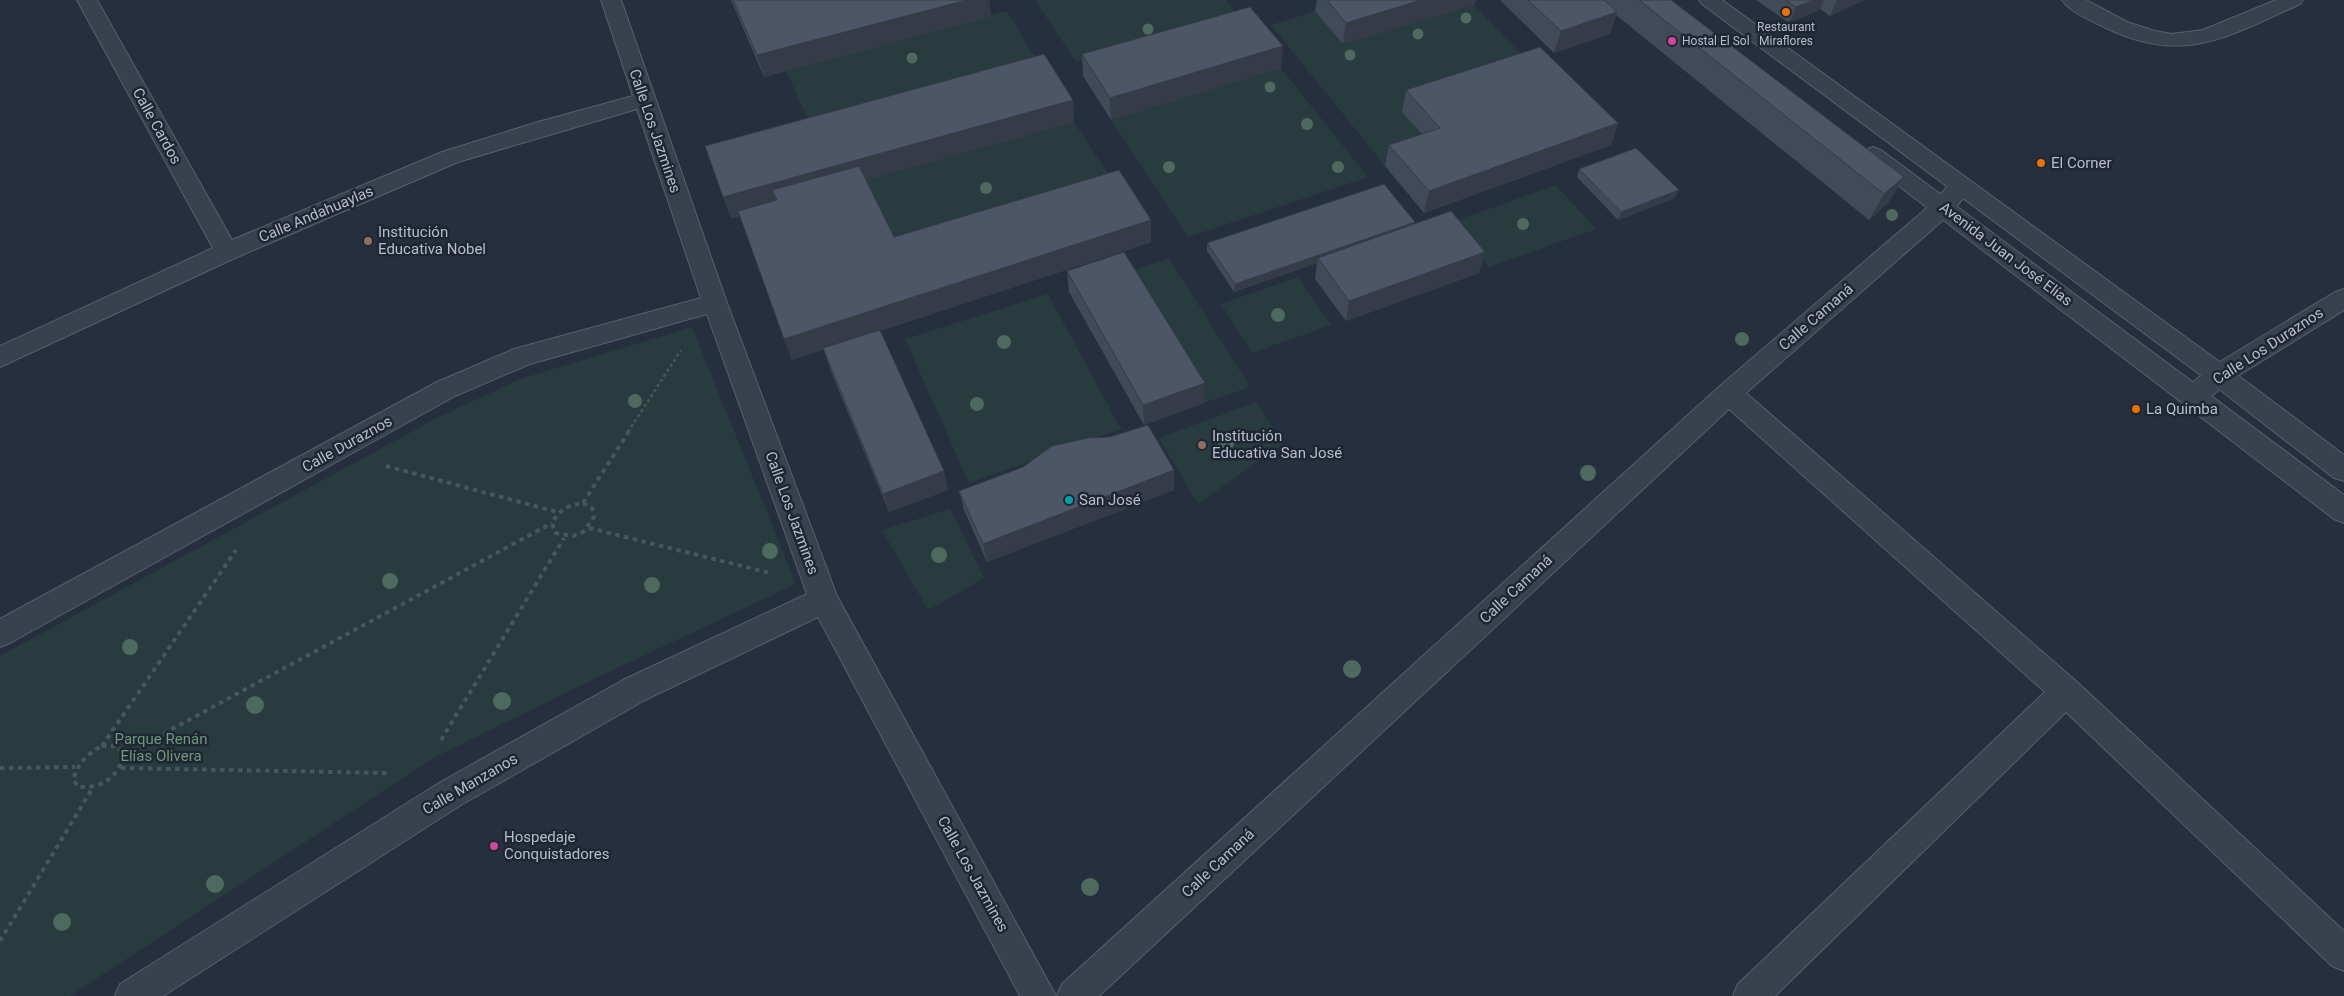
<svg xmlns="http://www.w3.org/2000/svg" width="2344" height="996" font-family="Roboto,sans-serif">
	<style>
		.green { fill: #283b3f }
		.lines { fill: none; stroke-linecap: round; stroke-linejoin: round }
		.minor-casing { stroke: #585f6c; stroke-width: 2 }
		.tertiary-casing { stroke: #585f6c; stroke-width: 2 }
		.path-far1 { stroke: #46585c; stroke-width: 2.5; stroke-dasharray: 3 3; stroke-linecap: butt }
		.path { stroke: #46585c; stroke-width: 4; stroke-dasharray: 4.5 4.5; stroke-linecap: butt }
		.minor { fill: #3a414e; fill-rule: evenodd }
		.tertiary { fill: #3a414e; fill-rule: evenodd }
		.tree { fill: #4e695e }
		.wall { fill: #414a58 }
		.shaded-wall { fill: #353c47 }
		.building { fill: #4c5666; stroke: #353c47 }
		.food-dot { fill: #e8710a; stroke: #1f2633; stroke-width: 2 }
		.hotel-dot { fill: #d1479c; stroke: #1f2633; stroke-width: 2 }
		.education-dot { fill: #8d6e63; stroke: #1f2633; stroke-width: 2 }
		.culture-dot { fill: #0f9aa8; stroke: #1f2633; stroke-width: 2 }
		.labels { text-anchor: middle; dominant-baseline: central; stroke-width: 5; stroke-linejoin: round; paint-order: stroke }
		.far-poi-label { font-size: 12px; fill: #b6bdc9; stroke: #1f2633 }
		.street-label { font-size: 15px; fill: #b6bdc9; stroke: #1f2633 }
		.poi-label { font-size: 15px; fill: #b6bdc9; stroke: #1f2633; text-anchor: start }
		.park-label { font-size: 15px; fill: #6e9879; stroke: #1f2633 }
	</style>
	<rect width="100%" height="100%" fill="#262f3e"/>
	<g class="green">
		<polygon points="1035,0 1226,0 1237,14 1076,62"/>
		<polygon points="1474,5 1534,68 1436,149 1385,166 1271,25 1315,11 1343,44"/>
		<polygon points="1007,11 1046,76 817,139 786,71"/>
		<polygon points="1281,68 1368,177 1188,237 1111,120"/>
		<polygon points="1074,122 1120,192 899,259 863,181"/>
		<polygon points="1556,185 1596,229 1489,267 1452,222"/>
		<polygon points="1169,258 1250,387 1204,403 1125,273"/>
		<polygon points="1298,277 1331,325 1252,353 1221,304"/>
		<polygon points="1048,294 1121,429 969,483 905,339"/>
		<polygon points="692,327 796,584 592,680 435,757 70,996 0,996 0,656 437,418 520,379"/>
		<polygon points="1256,402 1284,443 1198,504 1159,438"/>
		<polygon points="950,509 984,578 928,610 882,530"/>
	</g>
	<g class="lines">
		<g class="minor-casing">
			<g id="minor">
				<polygon points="77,0 97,0 232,240 442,152 538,122 633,96 601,0 621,0 727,303 837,596 1056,996 1020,996 818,617 645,700 461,805 163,996 115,996 120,984 439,783 623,680 807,594 707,314 530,364 455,396 10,643 0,647 0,619 437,382 514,349 701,298 637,109 458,162 235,258 0,367 0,346 213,248"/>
				<path d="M 2062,0 L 2086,0 L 2127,22 L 2155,31 L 2172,34 L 2203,30 L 2276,0 L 2303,0 L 2300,4 C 2227,37 2183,66 2104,27 C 2090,20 2070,12 2062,0 Z"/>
				<polygon points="1961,178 1969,180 1973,186 1951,213 1746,393 2077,682 2344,931 2344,971 2332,966 2066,712 1775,996 1733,996 1738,984 2045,692 1729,409 1099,996 1057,996 1062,984 1720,386 1935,201 1953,180"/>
				<polygon points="2344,289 2344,310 2228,382 2203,403 2194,406 2185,403 2181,396 2185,389 2210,368 2335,292"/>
			</g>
		</g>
		<g class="tertiary-casing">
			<g id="tertiary">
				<polygon points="1699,0 1722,0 2228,368 2344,455 2344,481 2334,478 2210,382 1702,4"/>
				<polygon points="1873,147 1881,150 2344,495 2344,523 2334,519 1865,160 1862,155 1865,150"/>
			</g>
		</g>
		<polyline class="path-far1" points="628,432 681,350"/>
		<g class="path">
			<polyline points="386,466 557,512"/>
			<polyline points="583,503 629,431"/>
			<path d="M 583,503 L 592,508 L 594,517 L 583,532 L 573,536 L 555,533 L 552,523 C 559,510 568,505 583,503 Z"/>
			<polyline points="589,528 770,573"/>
			<polyline points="441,740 564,538"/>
			<polyline points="102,746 236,550"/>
			<path d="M 102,746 L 117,746 L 124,755 C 117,778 103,788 79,787 L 73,780 C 78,763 87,754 102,746 Z"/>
			<polyline points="124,755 552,523"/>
			<polyline points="0,768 75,767"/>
			<polyline points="121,768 388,773"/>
			<polyline points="0,941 92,789"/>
		</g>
		<use href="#minor" class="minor"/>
		<use href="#tertiary" class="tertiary"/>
	</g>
	<g class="tree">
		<circle cx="1466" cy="18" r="5.5"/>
		<circle cx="1148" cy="29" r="5.5"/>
		<circle cx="1418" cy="34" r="5.5"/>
		<circle cx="1350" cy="55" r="5.5"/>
		<circle cx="912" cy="58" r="5.5"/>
		<circle cx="1270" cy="87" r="5.5"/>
		<circle cx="1307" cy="124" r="6"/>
		<circle cx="1169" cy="167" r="6"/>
		<circle cx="1338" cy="167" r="6"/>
		<circle cx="986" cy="188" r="6"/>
		<circle cx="1892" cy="215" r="6"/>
		<circle cx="1523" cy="224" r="6"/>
		<circle cx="1278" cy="315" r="7"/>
		<circle cx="1742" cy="339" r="7"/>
		<circle cx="1004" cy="342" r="7"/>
		<circle cx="635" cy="401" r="7"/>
		<circle cx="977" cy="404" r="7"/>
		<circle cx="1226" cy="443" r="8"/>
		<circle cx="1588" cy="473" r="8"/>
		<circle cx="770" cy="551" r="8"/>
		<circle cx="939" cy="555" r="8"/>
		<circle cx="390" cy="581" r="8"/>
		<circle cx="652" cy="585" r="8"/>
		<circle cx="130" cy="647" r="8"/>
		<circle cx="1352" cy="669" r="9"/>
		<circle cx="502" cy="701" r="9"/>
		<circle cx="255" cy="705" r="9"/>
		<circle cx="215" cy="884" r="9"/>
		<circle cx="1090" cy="887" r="9"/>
		<circle cx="62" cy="922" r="9"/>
	</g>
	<g class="wall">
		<polygon points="731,0 989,0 991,16 764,77"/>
		<polygon points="1317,0 1476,0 1474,5 1343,44 1315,11"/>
		<polygon points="1500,0 1671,0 1904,177 1888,203 1869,220 1616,15 1610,34 1554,53"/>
		<polygon points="1756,0 1864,0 1830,16 1820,9 1789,23"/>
		<polygon points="1082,54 1281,68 1111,120 1083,76"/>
		<polygon points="1406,90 1618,123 1611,145 1424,213 1385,166 1389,145 1422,134 1402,112"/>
		<polygon points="1073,100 1074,122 866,180 894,237 1151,242 880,331 944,471 948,490 889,512 830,369 824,349 792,360 740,216 731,218 723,197"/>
		<polygon points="1579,169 1675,198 1618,220 1577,177"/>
		<polygon points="1414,224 1479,273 1346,321 1315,279 1317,263 1234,292 1207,251 1207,243"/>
		<polygon points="1067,271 1204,403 1144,425 1069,292"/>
		<polygon points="1174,490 987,562 964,510 959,491"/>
	</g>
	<g class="shaded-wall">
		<polygon points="967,0 989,0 991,16 764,77 757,55"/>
		<polygon points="1421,0 1476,0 1474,5 1343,44 1346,23"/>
		<polygon points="1813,0 1824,0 1820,9 1789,23 1796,7"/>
		<polygon points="1837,0 1864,0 1830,16"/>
		<polygon points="1617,12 1610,34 1554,53 1561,31"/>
		<polygon points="1283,46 1281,68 1111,120 1110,98"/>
		<polygon points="1073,100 1074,122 778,205 772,190 777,205 731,218 723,197"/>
		<polygon points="1618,123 1611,145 1424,213 1429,191"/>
		<polygon points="1904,177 1888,203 1869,220 1884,194"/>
		<polygon points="1679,190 1675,198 1618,220 1621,212"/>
		<polygon points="1151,220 1151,242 792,360 784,339"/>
		<polygon points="1415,222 1413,230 1318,258 1317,263 1234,292 1235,284"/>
		<polygon points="1485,252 1479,273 1346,321 1349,301"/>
		<polygon points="1205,383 1204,403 1144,425 1143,405"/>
		<polygon points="1174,470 1174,490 987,562 983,544"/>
		<polygon points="944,471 948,490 889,512 883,494"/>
	</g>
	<g class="building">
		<polygon points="733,0 967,0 757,55"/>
		<polygon points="1327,0 1421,0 1346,23"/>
		<polygon points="1528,0 1604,0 1617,12 1561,31"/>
		<polygon points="1639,0 1671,0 1904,177 1884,194"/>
		<polygon points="1786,0 1813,0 1796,7"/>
		<polygon points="1250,7 1283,46 1110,98 1082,54"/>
		<polygon points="1540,47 1618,123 1429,191 1389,145 1440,128 1406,90"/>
		<polygon points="1044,54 1073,100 723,197 705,146"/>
		<polygon points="1636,148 1679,190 1621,212 1579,169"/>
		<polygon points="859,166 894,237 1119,170 1151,220 784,339 738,211 777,200 772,190"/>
		<polygon points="1384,184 1415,222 1235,284 1207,243"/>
		<polygon points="1451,211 1485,252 1349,301 1318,258"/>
		<polygon points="1124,252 1205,383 1143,405 1067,271"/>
		<polygon points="880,330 944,471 883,494 823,348"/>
		<polygon points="1148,425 1174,470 983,544 959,491 1023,467 1052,446 1088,438 1110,437"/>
	</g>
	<g class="food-dot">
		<circle cx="1786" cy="12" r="5"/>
		<circle cx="2041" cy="163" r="5"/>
		<circle cx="2136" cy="409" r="5"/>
	</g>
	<g class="hotel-dot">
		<circle cx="1672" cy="41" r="5"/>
		<circle cx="494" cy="846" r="5"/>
	</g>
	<g class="education-dot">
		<circle cx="368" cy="241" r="5"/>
		<circle cx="1202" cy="445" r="5"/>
	</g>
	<circle class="culture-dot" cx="1069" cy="500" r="5"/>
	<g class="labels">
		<g class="far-poi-label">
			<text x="1786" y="27">Restaurant<tspan x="1786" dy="14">Miraflores</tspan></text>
			<text x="1682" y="41" text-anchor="start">Hostal El Sol</text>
		</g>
		<g class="street-label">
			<text transform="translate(157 126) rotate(61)">Calle Cardos</text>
			<text transform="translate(655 131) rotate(71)">Calle Los Jazmines</text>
			<text transform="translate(316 214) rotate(-23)">Calle Andahuaylas</text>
			<text transform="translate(2006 254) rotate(37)">Avenida Juan José Elías</text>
			<text transform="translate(1816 317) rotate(-41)">Calle Camaná</text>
			<text transform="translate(2268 346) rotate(-33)">Calle Los Duraznos</text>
			<text transform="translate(347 444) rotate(-29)">Calle Duraznos</text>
			<text transform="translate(792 513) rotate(70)">Calle Los Jazmines</text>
			<text transform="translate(1516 589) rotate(-43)">Calle Camaná</text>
			<text transform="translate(470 784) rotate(-30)">Calle Manzanos</text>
			<text transform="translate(1218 863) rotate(-43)">Calle Camaná</text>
			<text transform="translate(973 874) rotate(61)">Calle Los Jazmines</text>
		</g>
		<g class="poi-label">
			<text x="2051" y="163">El Corner</text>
			<text x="378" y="232">Institución<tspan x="378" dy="17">Educativa Nobel</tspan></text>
			<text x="2146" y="409">La Quimba</text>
			<text x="1212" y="436">Institución<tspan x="1212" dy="17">Educativa San José</tspan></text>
			<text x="1079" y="500">San José</text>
			<text x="504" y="837">Hospedaje<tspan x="504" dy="17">Conquistadores</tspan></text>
		</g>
		<g class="park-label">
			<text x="161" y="739">Parque Renán<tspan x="161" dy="17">Elías Olivera</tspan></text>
		</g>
	</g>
</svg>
